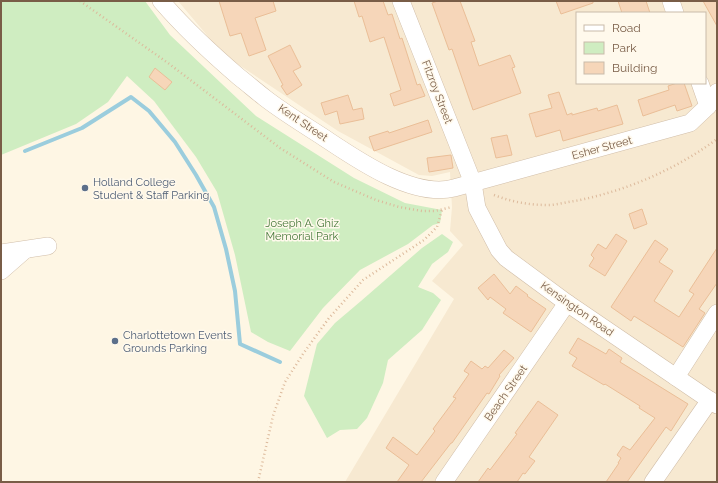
<svg xmlns="http://www.w3.org/2000/svg" width="718" height="483" font-family="Raleway,sans-serif">
	<style>
		.residential { fill: #f7e9d1; fill-rule: evenodd }
		.green { fill: #cfedc1 }
		.lines { fill: none; stroke-linecap: round; stroke-linejoin: round }
		.stream { stroke: #9bcddd; stroke-width: 4 }
		.building { fill: #f6d6b9; stroke: #eabe97 }
		.minor-casing { stroke: #d1bea9; stroke-width: 18 }
		.path { stroke: #dcb99b; stroke-width: 2.5; stroke-dasharray: 1 3; stroke-linecap: butt }
		.minor { stroke: #fff; stroke-width: 17 }
		.service-dot { fill: #5c6f8a; stroke: #fff9ec; stroke-width: 1.5 }
		.labels { text-anchor: middle; dominant-baseline: central; stroke-width: 3; stroke-linejoin: round; paint-order: stroke }
		.street-label { font-size: 11px; fill: #795d47; stroke: #fff9ec }
		.service-label { font-size: 11px; fill: #4e5e75; stroke: #fff9ec; text-anchor: start }
		.park-label { font-size: 11px; fill: #487a3b; stroke: #fff9ec }
	</style>
	<rect width="100%" height="100%" fill="#fef6e4"/>
	<path class="residential" d="M 178,1 L 717,1 L 717,482 L 345,482 L 454,299 L 432,281 L 463,245 L 450,231 L 452,207 L 450,172 L 432,176 L 419,175 L 338,131 L 236,63 L 222,53 ZM 577,13 L 705,13 L 705,83 L 577,83 Z"/>
	<g class="green">
		<polygon points="1,1 145,1 170,35 256,116 354,178 405,203 442,210 440,223 433,225 408,244 360,270 323,308 290,351 268,342 251,332 235,255 217,192 196,157 154,101 127,76 108,102 76,124 1,155"/>
		<polygon points="442,234 453,242 448,252 432,264 418,287 433,293 441,300 422,330 388,360 383,383 367,418 357,429 340,430 327,438 304,396 317,344 335,323 361,301 422,248"/>
	</g>
	<g class="lines">
		<polyline class="stream" points="25,151 82,128 131,97 149,111 175,142 196,175 214,207 226,249 235,291 240,344 280,362"/>
	</g>
	<g class="building">
		<polygon points="219,1 273,1 276,11 255,18 266,50 249,56 241,33 230,36"/>
		<polygon points="354,1 383,1 388,15 392,14 400,39 402,38 417,85 420,84 425,96 394,106 390,94 401,90 384,37 370,42 362,16 359,17"/>
		<polygon points="438,1 460,1 475,41 471,42 479,66 510,55 515,67 512,68 521,93 473,110 452,49 449,50 432,3"/>
		<polygon points="556,1 593,1 593,3 561,14"/>
		<polygon points="618,1 646,1 650,13 622,13"/>
		<polygon points="703,1 717,1 717,26"/>
		<polygon points="290,45 301,67 293,71 302,85 287,95 281,86 283,85 268,56"/>
		<polygon points="155,68 172,82 165,90 149,77"/>
		<polygon points="677,83 684,83 692,106 677,111 675,105 643,116 638,100 669,90 668,86"/>
		<polygon points="559,92 567,115 572,113 572,115 597,108 598,111 617,105 623,124 563,141 560,130 536,137 529,114 552,108 548,95"/>
		<polygon points="348,95 353,110 362,108 364,119 340,124 337,111 325,115 321,103"/>
		<polygon points="428,120 432,132 374,151 369,137 388,131 389,133"/>
		<polygon points="507,135 512,155 496,158 491,138"/>
		<polygon points="451,155 453,168 429,172 427,158"/>
		<polygon points="642,209 647,224 634,229 629,214"/>
		<polygon points="616,234 627,241 605,276 589,266 594,258 591,255 598,244 606,249"/>
		<polygon points="655,240 668,249 659,262 673,271 654,301 679,317 694,294 689,291 717,248 717,283 699,309 705,313 683,347 634,316 631,321 611,307"/>
		<polygon points="494,274 510,294 516,286 528,295 527,296 546,309 531,332 503,313 506,309 490,297 488,300 478,288"/>
		<polygon points="578,338 606,354 609,349 622,358 620,362 688,404 671,431 666,427 627,482 606,482 619,463 618,463 621,458 617,455 623,446 630,450 655,418 639,408 640,406 605,384 604,385 572,366 577,358 569,353"/>
		<polygon points="504,350 514,358 499,375 500,376 489,394 487,393 452,443 451,443 421,482 397,482 409,465 386,448 393,437 417,455 435,431 433,429 456,398 453,397 469,374 464,371 471,361 482,369 485,366 488,368"/>
		<polygon points="538,401 558,415 529,457 535,461 525,474 523,473 517,482 478,482 488,468 490,470 517,434 515,433"/>
	</g>
	<g class="lines">
		<g class="minor-casing">
			<g id="minor">
				<path d="M 161,1 C 185,29 211,53 239,77 C 248,84 256,91 265,98 C 283,112 303,124 323,137 C 356,159 413,199 454,188 L 690,123 L 708,106 L 717,92"/>
				<polyline points="401,1 473,183 477,208 499,250 506,258 567,303 717,405"/>
				<polyline points="671,1 675,13"/>
				<polyline points="700,83 708,106"/>
				<polyline points="1,253 48,246"/>
				<polyline points="1,271 25,250"/>
				<polyline points="676,377 717,313"/>
				<polyline points="444,482 567,303"/>
				<polyline points="653,482 710,400"/>
			</g>
		</g>
		<g class="path">
			<polyline points="80,1 168,63 280,148 334,182 376,200 399,207 422,211 435,211 452,207"/>
			<path d="M 494,195 C 512,202 529,205 548,205 C 557,205 566,202 575,201 C 626,191 675,170 717,139"/>
			<polyline points="258,482 273,416 285,382 303,354 329,318 363,280 424,240 437,227 442,210"/>
		</g>
		<use href="#minor" class="minor"/>
	</g>
	<g class="service-dot">
		<circle cx="85" cy="188" r="4"/>
		<circle cx="115" cy="341" r="4"/>
	</g>
	<g class="labels">
		<g class="street-label">
			<text transform="translate(437 92) rotate(69)">Fitzroy Street</text>
			<text transform="translate(303 123) rotate(34)">Kent Street</text>
			<text transform="translate(602 148) rotate(-15)">Esher Street</text>
			<text transform="translate(577 309) rotate(35)">Kensington Road</text>
			<text transform="translate(506 393) rotate(-55)">Beach Street</text>
		</g>
		<g class="service-label">
			<text x="93" y="182">Holland College<tspan x="93" dy="13">Student &amp; Staff Parking</tspan></text>
			<text x="123" y="335">Charlottetown Events<tspan x="123" dy="13">Grounds Parking</tspan></text>
		</g>
		<g class="park-label">
			<text x="302" y="223">Joseph A. Ghiz<tspan x="302" dy="13">Memorial Park</tspan></text>
		</g>
	</g>
	<rect width="718" height="483" fill="none" stroke="#795d47" stroke-width="4"/>
	<rect x="576" y="12" width="130" height="72" fill="#fff9ec" stroke="#c9bbaa"/>
	<rect x="584" y="25" width="20" height="6" fill="#ffffff" stroke="#c9bbaa"/>
	<text x="612" y="32" font-size="12" fill="#795d47">Road</text>
	<rect x="584" y="42" width="20" height="12" fill="#cfedc1" stroke="#c9bbaa"/>
	<text x="612" y="52" font-size="12" fill="#795d47">Park</text>
	<rect x="584" y="62" width="20" height="12" fill="#f6d6b9" stroke="#c9bbaa"/>
	<text x="612" y="72" font-size="12" fill="#795d47">Building</text>
</svg>
